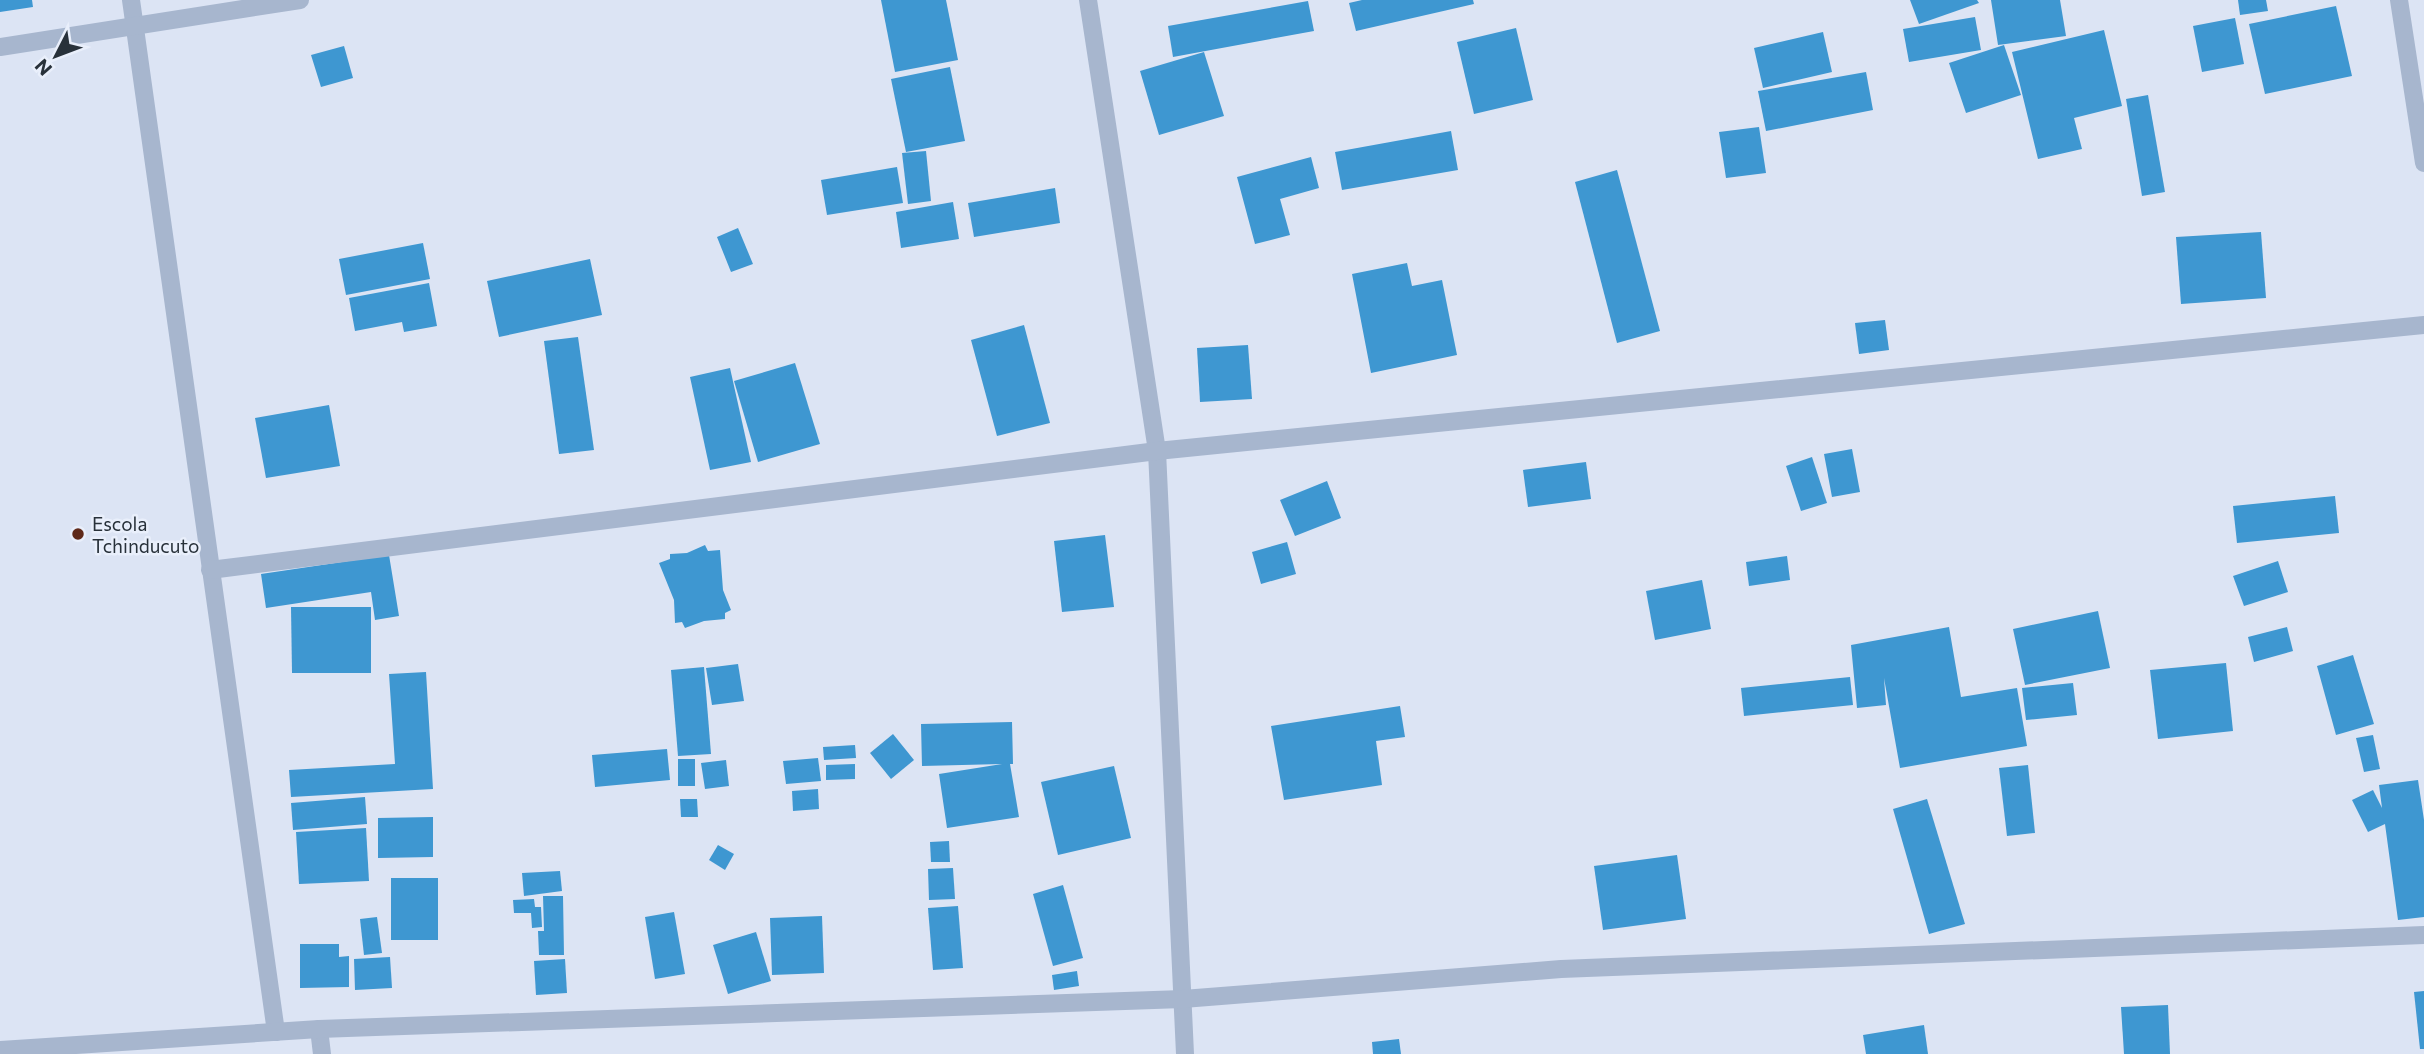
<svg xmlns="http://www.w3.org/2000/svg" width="2424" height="1054" font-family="Commissioner,sans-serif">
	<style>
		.building { fill: #3e97d1 }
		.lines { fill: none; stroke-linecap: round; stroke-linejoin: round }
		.minor { stroke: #a7b6ce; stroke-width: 18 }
		.poi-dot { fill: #5f2919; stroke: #e9effb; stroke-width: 2.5 }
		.labels { text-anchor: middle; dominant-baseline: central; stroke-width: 5; stroke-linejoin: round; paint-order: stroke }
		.poi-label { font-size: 19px; fill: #28313a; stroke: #e9effb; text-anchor: start }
	</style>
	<rect width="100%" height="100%" fill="#dce4f4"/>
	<g class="building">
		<polygon points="0,0 32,0 33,7 0,12"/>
		<polygon points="881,0 946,0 958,60 895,72"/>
		<polygon points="1362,0 1473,0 1474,4 1356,31 1349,3"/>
		<polygon points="1910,0 1977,0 1979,3 1919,24"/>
		<polygon points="1991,0 2060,0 2066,36 1998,45"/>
		<polygon points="2238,0 2266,0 2268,11 2240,15"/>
		<polygon points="1308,1 1314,31 1173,57 1168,26"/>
		<polygon points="2336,6 2352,76 2265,94 2249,24"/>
		<polygon points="1975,17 1981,50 1909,62 1903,29"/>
		<polygon points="2235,18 2244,64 2202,72 2193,26"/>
		<polygon points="1516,28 1533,100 1474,114 1457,42"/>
		<polygon points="2104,30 2122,106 2074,118 2082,149 2038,159 2012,52"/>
		<polygon points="1823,32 1832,72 1763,88 1754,48"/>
		<polygon points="2004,45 2021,95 1966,113 1949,63"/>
		<polygon points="344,46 353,78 321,87 311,55"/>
		<polygon points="1204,52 1224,116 1159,135 1140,71"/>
		<polygon points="950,67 965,141 906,152 891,79"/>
		<polygon points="1866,72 1873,110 1766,131 1758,91"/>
		<polygon points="2148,95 2165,192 2142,196 2126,99"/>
		<polygon points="1759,127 1766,173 1726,178 1719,132"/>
		<polygon points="1451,131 1458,170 1342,190 1335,152"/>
		<polygon points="926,151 931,201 908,204 902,153"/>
		<polygon points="1311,157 1319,188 1280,199 1290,235 1255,244 1237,177"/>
		<polygon points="897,167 903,203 827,215 821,180"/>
		<polygon points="1617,170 1660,331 1617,343 1575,182"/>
		<polygon points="1055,188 1060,223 974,237 968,203"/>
		<polygon points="953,202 959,239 901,248 896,212"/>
		<polygon points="738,228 753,264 731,272 717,237"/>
		<polygon points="2261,232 2266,298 2181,304 2176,237"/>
		<polygon points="423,243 430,279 346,295 339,259"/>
		<polygon points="590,259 602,315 499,337 487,281"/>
		<polygon points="1407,263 1412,286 1442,280 1457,355 1371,373 1352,274"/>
		<polygon points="429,283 437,326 404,332 402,322 355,331 349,298"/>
		<polygon points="1885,320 1889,350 1859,354 1855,323"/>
		<polygon points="1024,325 1050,423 997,436 971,340"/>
		<polygon points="578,337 594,450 559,454 544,341"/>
		<polygon points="1248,345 1252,399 1200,402 1197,348"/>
		<polygon points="795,363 820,444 758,462 734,381"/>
		<polygon points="730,368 751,462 710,470 690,377"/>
		<polygon points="329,405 340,466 266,478 255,418"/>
		<polygon points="1852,449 1860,492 1832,497 1824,454"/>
		<polygon points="1812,457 1827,503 1801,511 1786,466"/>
		<polygon points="1586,462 1591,499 1528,507 1523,470"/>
		<polygon points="1327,481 1341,518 1295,536 1280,500"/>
		<polygon points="2335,496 2339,533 2237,543 2233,506"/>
		<polygon points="1105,535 1114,607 1062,612 1054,541"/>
		<polygon points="1287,542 1296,574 1261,584 1252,552"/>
		<polygon points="705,545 708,551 720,550 723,590 731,610 725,613 725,619 704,621 685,628 682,622 675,623 674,600 659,563 670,559 670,554 687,553"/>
		<polygon points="389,555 399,616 375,620 371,592 266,608 261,574"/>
		<polygon points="1787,556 1790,580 1749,586 1746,562"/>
		<polygon points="2278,561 2288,592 2244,606 2233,576"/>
		<polygon points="1702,580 1711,629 1655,640 1646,591"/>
		<polygon points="291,607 371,607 371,673 292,673"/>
		<polygon points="2098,611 2110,668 2025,685 2013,629"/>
		<polygon points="1949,627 1961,697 2017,688 2027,746 1900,768 1884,678 1886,705 1857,708 1851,645"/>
		<polygon points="2287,627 2293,651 2254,662 2248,637"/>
		<polygon points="2353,655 2374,724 2336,735 2317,666"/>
		<polygon points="2226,663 2233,731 2158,739 2150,670"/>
		<polygon points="738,664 744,701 712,705 706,668"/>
		<polygon points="704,667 711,754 678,756 671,670"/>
		<polygon points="426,672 433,789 291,797 289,770 395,764 389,674"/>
		<polygon points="1850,677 1853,705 1744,716 1741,688"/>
		<polygon points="2073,683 2077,715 2026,720 2022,688"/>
		<polygon points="1400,706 1405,737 1376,741 1382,785 1284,800 1271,726"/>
		<polygon points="1012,722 1013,764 1010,764 1019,817 947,828 939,774 1002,764 922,766 921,724"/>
		<polygon points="893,734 914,760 891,779 870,753"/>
		<polygon points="2373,735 2380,769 2364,772 2356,738"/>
		<polygon points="855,745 856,758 824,760 823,747"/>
		<polygon points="667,749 670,780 595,787 592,755"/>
		<polygon points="818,758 821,781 786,784 783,761"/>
		<rect x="678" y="759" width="17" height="27"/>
		<polygon points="726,760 729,786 705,789 701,763"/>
		<polygon points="855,764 855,779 826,780 826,765"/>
		<polygon points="2028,765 2035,833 2007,836 1999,768"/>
		<polygon points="1114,766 1131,838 1058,855 1041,782"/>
		<polygon points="2418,780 2424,820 2424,917 2398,920 2385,824 2368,832 2352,800 2373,790 2382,808 2379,785"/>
		<polygon points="818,789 819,809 793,811 792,791"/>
		<polygon points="365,797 367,824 293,830 291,803"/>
		<polygon points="680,799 697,799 698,817 681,817"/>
		<polygon points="1927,799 1965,924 1929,934 1893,809"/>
		<polygon points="433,817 433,857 378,858 378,818"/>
		<polygon points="366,828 369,881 299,884 296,832"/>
		<polygon points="949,841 950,862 931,862 930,842"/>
		<polygon points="718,845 734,854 725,870 709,860"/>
		<polygon points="1677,855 1686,919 1603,930 1594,866"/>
		<polygon points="953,868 955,899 929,900 928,869"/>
		<polygon points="560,871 562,891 524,896 522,873"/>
		<rect x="391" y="878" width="47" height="62"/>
		<polygon points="1063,885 1083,958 1053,966 1033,894"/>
		<polygon points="543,896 563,896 564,955 539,955 538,931 544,931"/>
		<polygon points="534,899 535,907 541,907 542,927 532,928 531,913 514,913 513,900"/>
		<polygon points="958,906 963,968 933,970 928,908"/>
		<polygon points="674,912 685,974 655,979 645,917"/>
		<polygon points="822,916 824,973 772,975 770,918"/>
		<polygon points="377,917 382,953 364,955 360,919"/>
		<polygon points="756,932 771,981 728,994 713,945"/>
		<polygon points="300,944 339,944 339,957 349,956 349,987 300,988"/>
		<polygon points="390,957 392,988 355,990 354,959"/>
		<polygon points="565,959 567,993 536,995 534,961"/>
		<polygon points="1077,971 1079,986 1054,990 1052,975"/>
		<polygon points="2424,991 2424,1049 2420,1049 2414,992"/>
		<polygon points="2168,1005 2170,1054 2124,1054 2121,1007"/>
		<polygon points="1924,1025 1928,1054 1866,1054 1863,1035"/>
		<polygon points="1399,1039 1401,1054 1373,1054 1372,1042"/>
	</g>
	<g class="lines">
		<g class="minor">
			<polyline points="131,0 276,1032"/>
			<polyline points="1088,0 1157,451 1185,1054"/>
			<polyline points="2399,0 2424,163"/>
			<polyline points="0,47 300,0"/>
			<polyline points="210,570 1157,451 2424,325"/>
			<polyline points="319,1029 322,1054"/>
			<polyline points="0,1050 319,1029 1183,999 1561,969 2424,935"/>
		</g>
	</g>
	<circle class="poi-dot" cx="78" cy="534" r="7"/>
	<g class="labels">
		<g class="poi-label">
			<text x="92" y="523">Escola<tspan x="92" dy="22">Tchinducuto</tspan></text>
		</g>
	</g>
	<g transform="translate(56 56) rotate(228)" stroke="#e9effb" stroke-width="5" paint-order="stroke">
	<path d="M0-5L12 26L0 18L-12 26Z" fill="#28313a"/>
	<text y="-10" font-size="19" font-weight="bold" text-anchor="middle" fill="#28313a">N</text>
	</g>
</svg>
